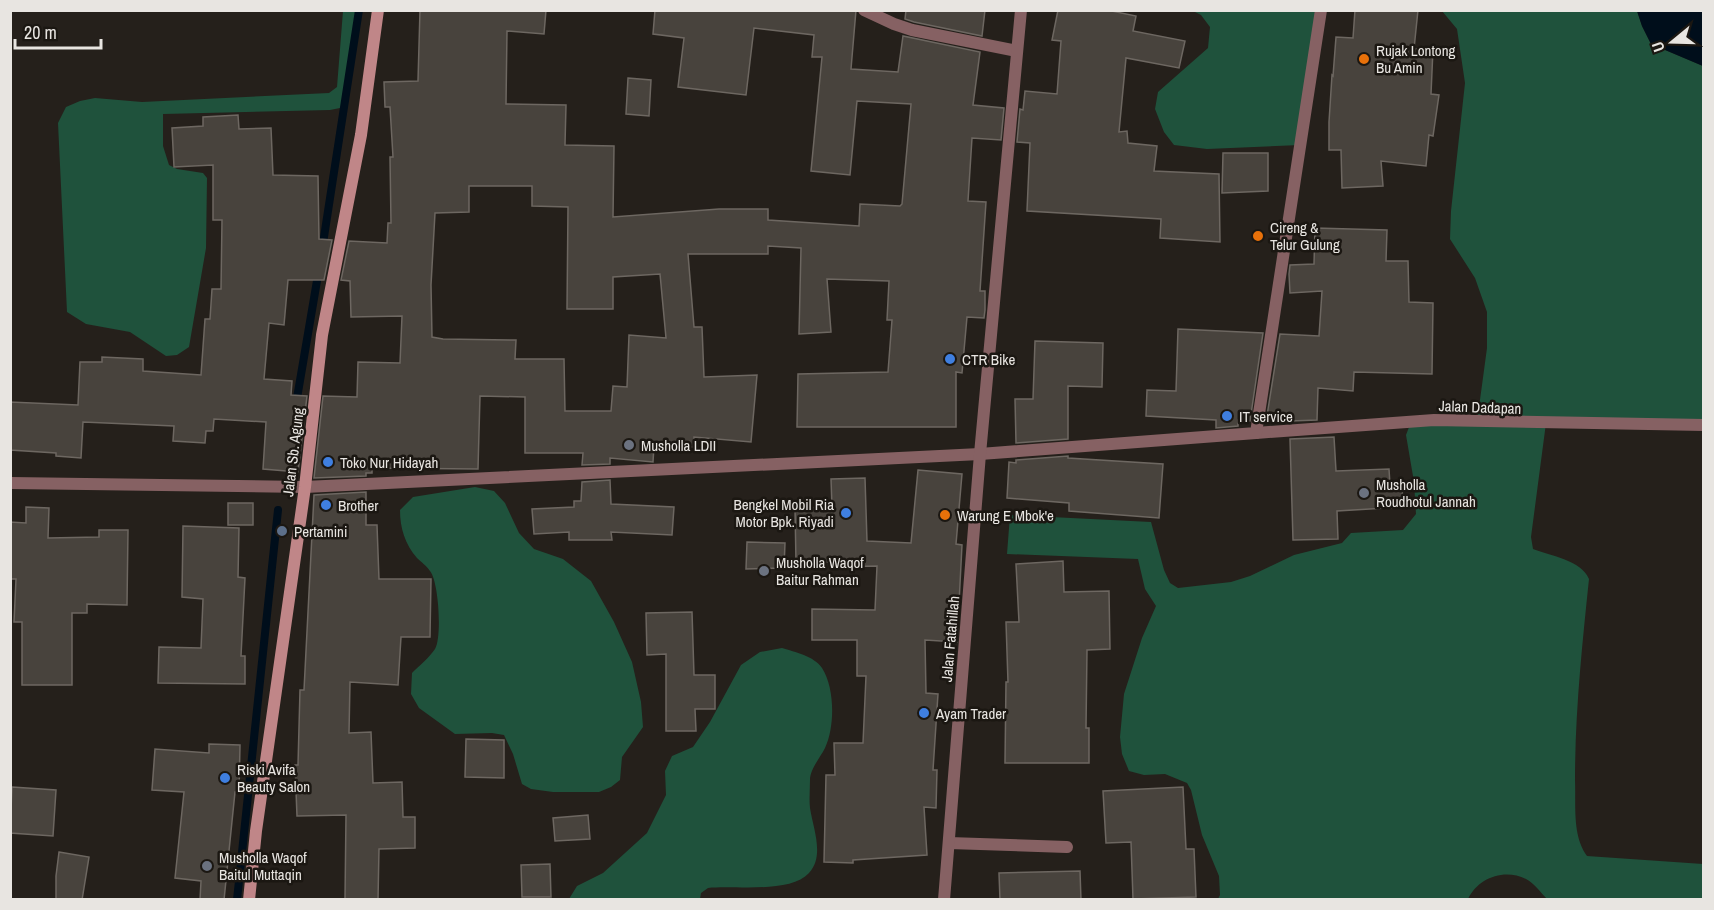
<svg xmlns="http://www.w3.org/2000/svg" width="1714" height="910" font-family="'Archivo Narrow',sans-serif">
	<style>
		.green { fill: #1f523c }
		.water { fill: #000e1b }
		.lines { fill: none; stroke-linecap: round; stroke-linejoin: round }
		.stream { stroke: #000e1b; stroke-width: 8 }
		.building { fill: #48433d; stroke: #6d6761; stroke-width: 1.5; fill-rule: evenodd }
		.street { stroke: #866163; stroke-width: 12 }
		.secondary { stroke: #c08688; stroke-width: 12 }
		.food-dot { fill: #e8710a; stroke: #1b1712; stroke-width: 2 }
		.shop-dot { fill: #3f7fe0; stroke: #1b1712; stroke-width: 2 }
		.worship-dot { fill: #6b7280; stroke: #1b1712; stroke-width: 2 }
		.service-dot { fill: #5c6f8a; stroke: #1b1712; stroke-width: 2 }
		.labels { text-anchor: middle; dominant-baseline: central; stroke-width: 5; stroke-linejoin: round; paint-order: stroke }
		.poi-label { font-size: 15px; fill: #e8e5e1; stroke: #1b1712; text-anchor: start }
		.street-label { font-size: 15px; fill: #e8e5e1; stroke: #1b1712 }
	</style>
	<rect width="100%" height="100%" fill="#25201b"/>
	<g class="green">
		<polygon points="343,11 359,11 345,107 330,110 163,114 163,146 169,165 177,169 203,173 207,178 206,248 189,347 177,355 166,356 130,332 86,324 67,312 58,123 66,107 80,101 95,98 142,102 329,93 337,87"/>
		<polygon points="1193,11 1321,11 1300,145 1207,149 1174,145 1164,132 1155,109 1158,92 1208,48 1210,27 1201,15"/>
		<path d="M 1442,11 L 1637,11 L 1642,26 L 1651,44 L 1703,66 L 1703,425 L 1546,423 L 1531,537 L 1533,549 C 1551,556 1581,560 1589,579 C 1582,646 1575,713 1575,780 C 1576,805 1572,836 1587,856 L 1703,864 L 1703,899 L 1547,899 C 1541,893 1534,883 1526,879 C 1504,868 1478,878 1468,899 L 1218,899 L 1220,895 L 1219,876 L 1202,835 L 1191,790 L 1187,783 L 1165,774 L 1144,775 L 1129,771 L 1122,754 L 1120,737 L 1124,694 L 1142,638 L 1156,606 L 1145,589 L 1138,559 L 1007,554 L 1010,515 L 1151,522 L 1164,570 L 1170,583 L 1178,588 L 1231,582 L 1250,576 L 1294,555 L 1342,543 L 1351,533 L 1403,530 L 1416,514 L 1414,482 L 1406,435 L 1411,422 L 1477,422 L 1487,348 L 1487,312 L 1475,278 L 1450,239 L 1451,211 L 1465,83 L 1457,29 Z"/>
		<path d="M 475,487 L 494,491 L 505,503 L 519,533 L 534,549 L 563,559 L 591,581 L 614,622 L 632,662 L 641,702 L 643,727 L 622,757 L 620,780 L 611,787 L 599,792 L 553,792 L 531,789 L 522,784 L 513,754 L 504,735 L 492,733 L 455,734 L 419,708 L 411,694 L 412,673 C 419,666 429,658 435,649 C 442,638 439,582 430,571 C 427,566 421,562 417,558 C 405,544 400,528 400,510 L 413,497 Z"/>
		<path d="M 782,648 C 795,652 814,656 822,668 C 835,688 835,727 825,748 C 820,758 810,769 810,780 C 810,789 809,799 810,808 C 813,828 825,856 809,873 C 790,894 734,885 708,888 L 701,893 L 700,899 L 569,899 L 577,886 L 603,873 L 647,833 L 666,795 L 665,771 L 672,756 L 693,747 L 710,722 L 741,665 L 760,652 Z"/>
	</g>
	<polygon class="water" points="1637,11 1703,11 1703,66 1651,44 1642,26"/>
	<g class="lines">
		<g class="stream">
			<polyline points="322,250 359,10"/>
			<polyline points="296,404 319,269"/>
			<polyline points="237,900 278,510"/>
		</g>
	</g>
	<g class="building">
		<path d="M 420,10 L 546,10 L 544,34 L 507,31 L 506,104 L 566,105 L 565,145 L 614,146 L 613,217 L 719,209 L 768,209 L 768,220 L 859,226 L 860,204 L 900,206 L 902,204 L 911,104 L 857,101 L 850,175 L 811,171 L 822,57 L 812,57 L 814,35 L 754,28 L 746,95 L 678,87 L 684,38 L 653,34 L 655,10 L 856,10 L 851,69 L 898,72 L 903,36 L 980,52 L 973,105 L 1004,108 L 1001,140 L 972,138 L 968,201 L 986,202 L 980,291 L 985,291 L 985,310 L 984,318 L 967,317 L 962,373 L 956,372 L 956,427 L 797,427 L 798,374 L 888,372 L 892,320 L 887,320 L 889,281 L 827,279 L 831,332 L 799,334 L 801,248 L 768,246 L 768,254 L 688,254 L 694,327 L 702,327 L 704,377 L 757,375 L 751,442 L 694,437 L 694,447 L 654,446 L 653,462 L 610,458 L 610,464 L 582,465 L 583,453 L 525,453 L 525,397 L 480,396 L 478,469 L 372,468 L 372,473 L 366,473 L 366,476 L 314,478 L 323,396 L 357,397 L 358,362 L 400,363 L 402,316 L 351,317 L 350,281 L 341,280 L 349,241 L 387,243 L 388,223 L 391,223 L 390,157 L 393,157 L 390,107 L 385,107 L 384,82 L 418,81 ZM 469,186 L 532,186 L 532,206 L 568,207 L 567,309 L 613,309 L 613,277 L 660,274 L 666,338 L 629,335 L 627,387 L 613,386 L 611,411 L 565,411 L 564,359 L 515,359 L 516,340 L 443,339 L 432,337 L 431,285 L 435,213 L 469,212 Z"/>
		<polygon points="906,10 985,10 982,36 914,22 905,19"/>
		<polygon points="1058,10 1107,10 1136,16 1133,31 1185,41 1179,68 1126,58 1119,132 1127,131 1128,143 1157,146 1154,171 1219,174 1220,242 1160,238 1161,219 1027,211 1030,143 1017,142 1020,109 1023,110 1025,91 1057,94 1061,41 1052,40"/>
		<polygon points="1355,10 1418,10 1414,49 1433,49 1431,94 1439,95 1433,136 1429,135 1426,166 1381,161 1383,186 1342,188 1341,150 1329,150 1329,122 1332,75 1333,76 1336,37 1353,38"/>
		<polygon points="628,78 651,80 649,116 626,114"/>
		<polygon points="238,115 239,129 271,128 273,175 318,176 319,239 332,240 324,280 288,280 284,325 269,323 264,379 292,381 291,395 307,396 298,472 263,469 266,422 214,419 213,431 206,431 205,443 173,441 174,426 83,422 81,458 56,456 56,453 10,450 10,402 78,405 80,362 102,362 102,357 143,359 143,371 201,375 205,319 210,319 212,289 221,289 222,220 213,220 213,165 174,167 172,128 203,126 203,117"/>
		<polygon points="1223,153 1268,153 1268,191 1222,193"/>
		<polygon points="1315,228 1387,230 1386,261 1408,261 1409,302 1433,303 1432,374 1354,372 1353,391 1318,388 1317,420 1266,422 1280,334 1319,336 1322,291 1290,293 1289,274 1290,265 1314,264"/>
		<polygon points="1178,329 1263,333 1250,421 1238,420 1238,426 1216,428 1216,420 1146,416 1147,390 1176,391"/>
		<polygon points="1035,341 1103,343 1102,387 1068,386 1068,439 1016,443 1015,399 1033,399"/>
		<polygon points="1334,437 1336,471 1389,469 1390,485 1402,485 1403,507 1337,511 1338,539 1293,540 1290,439"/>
		<polygon points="1068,456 1068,458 1163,464 1159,518 1069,511 1069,503 1007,498 1009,462 1016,463 1016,460"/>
		<polygon points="918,470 962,474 956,544 962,545 957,642 925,640 926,693 938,694 933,770 937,770 936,808 924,807 927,855 853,860 853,863 824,862 826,775 835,775 834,743 863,743 866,676 857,676 857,640 812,640 812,609 875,610 877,566 833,567 833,562 796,563 795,508 832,507 831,479 865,478 867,541 911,543"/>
		<polygon points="610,480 611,504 674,507 672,535 611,532 612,540 569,540 569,532 534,534 532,509 574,507 574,501 581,501 582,482"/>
		<polygon points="366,492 366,525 377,525 379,579 431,579 430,637 401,637 398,685 350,682 349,733 371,732 373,783 402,782 403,817 415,817 415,848 379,849 378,900 345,899 346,815 297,816 295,765 298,765 300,690 304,690 314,495"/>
		<rect x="228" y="503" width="25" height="22"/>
		<polygon points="26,507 49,508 48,538 99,537 99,530 128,530 127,605 87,604 87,613 72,613 72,685 22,685 22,622 14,622 16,579 10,579 10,522 26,523"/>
		<polygon points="183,526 239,528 238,577 245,578 241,656 245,656 245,684 158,683 159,647 201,648 203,599 182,597"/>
		<polygon points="747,542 785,543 784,568 746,569"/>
		<polygon points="1063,561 1064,592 1109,591 1110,649 1087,650 1086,728 1089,728 1089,763 1005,763 1006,682 1008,682 1006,622 1019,622 1016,564"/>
		<polygon points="692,612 694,675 715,675 715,709 695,709 696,731 666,731 666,654 647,655 646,613"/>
		<polygon points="466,739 504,740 504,778 465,777"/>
		<polygon points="209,744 240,745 239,792 235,792 224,900 200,900 201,881 175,878 184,792 152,790 155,749 209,753"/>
		<polygon points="12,787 56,790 53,836 10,833"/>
		<polygon points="1183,787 1186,849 1194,849 1196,897 1133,899 1131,842 1106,843 1103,791"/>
		<polygon points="588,815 590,839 555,841 553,818"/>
		<polygon points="59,852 89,857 82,900 56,900 56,876"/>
		<polygon points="550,864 551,897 522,897 521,865"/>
		<polygon points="1080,871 1081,900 1000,900 999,873"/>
	</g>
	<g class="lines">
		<g class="street">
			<polyline points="864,10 894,24 912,30 1017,51"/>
			<polyline points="1256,433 1434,420 1704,425"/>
			<polyline points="10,483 305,487 980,454 1256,433 1321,10"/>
			<polyline points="949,843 1067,847"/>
			<polyline points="944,900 980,454 1021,10"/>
		</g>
		<polyline class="secondary" points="249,900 256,831 305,487 322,335 361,135 378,10"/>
	</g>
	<g class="food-dot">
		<circle cx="1364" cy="59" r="6"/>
		<circle cx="1258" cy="236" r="6"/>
		<circle cx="945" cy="515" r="6"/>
	</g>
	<g class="shop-dot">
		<circle cx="950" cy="359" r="6"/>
		<circle cx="1227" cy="416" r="6"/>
		<circle cx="328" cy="462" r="6"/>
		<circle cx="326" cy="505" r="6"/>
		<circle cx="846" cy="513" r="6"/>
		<circle cx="924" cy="713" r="6"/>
		<circle cx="225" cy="778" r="6"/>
	</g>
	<g class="worship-dot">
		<circle cx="629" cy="445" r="6"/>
		<circle cx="1364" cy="493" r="6"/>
		<circle cx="764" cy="571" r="6"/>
		<circle cx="207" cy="866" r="6"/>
	</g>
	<circle class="service-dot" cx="282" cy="531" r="6"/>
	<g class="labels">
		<g class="poi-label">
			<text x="1376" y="50">Rujak Lontong<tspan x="1376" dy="17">Bu Amin</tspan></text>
			<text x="1270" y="227">Cireng &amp;<tspan x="1270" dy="17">Telur Gulung</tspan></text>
			<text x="962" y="359">CTR Bike</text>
			<text x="1239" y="416">IT service</text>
			<text x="641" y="445">Musholla LDII</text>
			<text x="340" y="462">Toko Nur Hidayah</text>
			<text x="1376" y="484">Musholla<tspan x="1376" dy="17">Roudhotul Jannah</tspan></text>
			<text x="834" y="504" text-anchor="end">Bengkel Mobil Ria<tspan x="834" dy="17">Motor Bpk. Riyadi</tspan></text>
			<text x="338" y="505">Brother</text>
			<text x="957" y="515">Warung E Mbok'e</text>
			<text x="294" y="531">Pertamini</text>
			<text x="776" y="562">Musholla Waqof<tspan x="776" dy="17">Baitur Rahman</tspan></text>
			<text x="936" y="713">Ayam Trader</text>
			<text x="237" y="769">Riski Avifa<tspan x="237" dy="17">Beauty Salon</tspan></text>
			<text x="219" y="857">Musholla Waqof<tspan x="219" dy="17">Baitul Muttaqin</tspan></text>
		</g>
		<g class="street-label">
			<text transform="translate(1480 407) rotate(2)">Jalan Dadapan</text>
			<text transform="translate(293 452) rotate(-83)">Jalan Sb. Agung</text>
			<text transform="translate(950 639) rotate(-85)">Jalan Fatahillah</text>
		</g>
	</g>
	<rect width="1714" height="910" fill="none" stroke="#e8e5e1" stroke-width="24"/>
	<g transform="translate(1672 42) rotate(251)" stroke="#1b1712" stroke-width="4.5" paint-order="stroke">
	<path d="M0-4.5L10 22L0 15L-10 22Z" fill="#e8e5e1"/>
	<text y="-9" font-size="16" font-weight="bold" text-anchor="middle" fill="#e8e5e1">U</text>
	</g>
	<path d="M15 39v9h86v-9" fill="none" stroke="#e8e5e1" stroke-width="3"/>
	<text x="24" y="39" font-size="18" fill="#e8e5e1" stroke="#1b1712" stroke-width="4.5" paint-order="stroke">20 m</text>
</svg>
